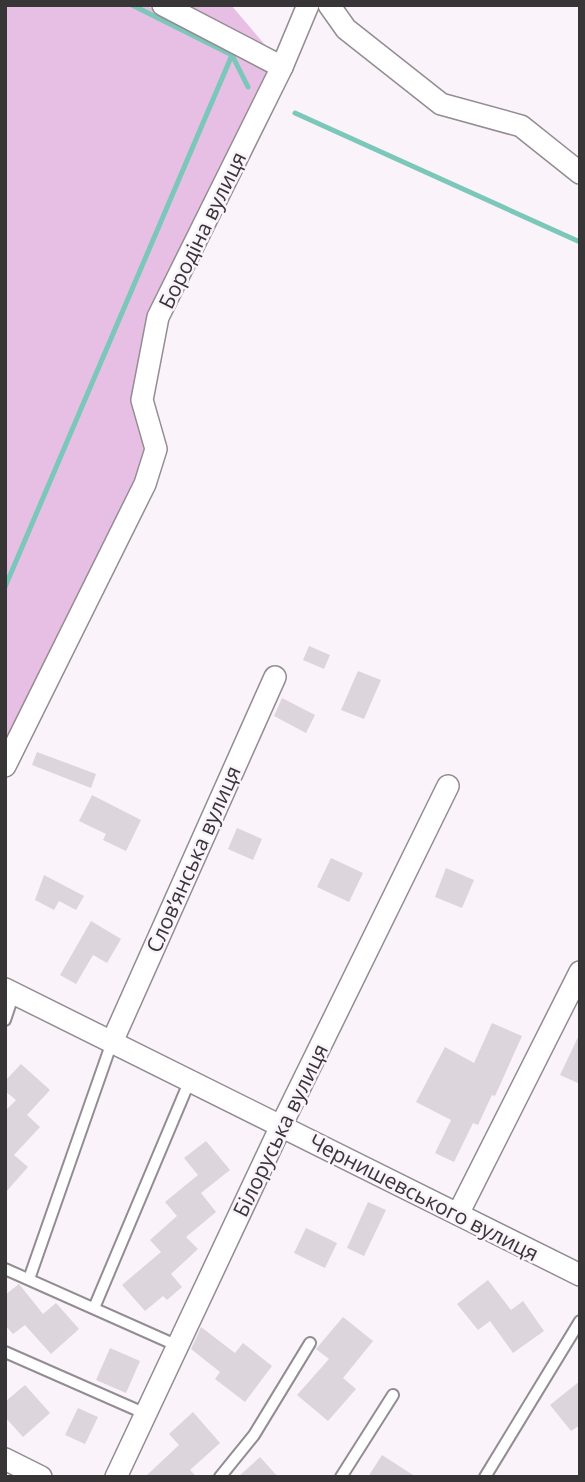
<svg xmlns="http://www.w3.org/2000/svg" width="585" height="1482" font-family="'Open Sans',sans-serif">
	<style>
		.green { fill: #e8bfe4 }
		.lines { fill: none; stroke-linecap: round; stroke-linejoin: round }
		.stream { stroke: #7bc7b9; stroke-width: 5 }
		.building { fill: #dcd5db }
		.service-casing { stroke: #938c92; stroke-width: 14 }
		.minor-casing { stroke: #938c92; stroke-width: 24 }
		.service { stroke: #fff; stroke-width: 10 }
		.minor { stroke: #fff; stroke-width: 21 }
		.labels { text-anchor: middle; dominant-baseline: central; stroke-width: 5; stroke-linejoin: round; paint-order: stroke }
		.street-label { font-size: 21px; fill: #383537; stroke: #fbf3fa }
	</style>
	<rect width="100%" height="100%" fill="#fbf3fa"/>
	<g class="green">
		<polygon points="5,5 145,5 285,70 160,318 142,400 156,449 5,763"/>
		<polygon points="151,5 231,5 284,67"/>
	</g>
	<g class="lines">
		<g class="stream">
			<polyline points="132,5 232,55 248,87"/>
			<polyline points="295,113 580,242"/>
			<polyline points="5,587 232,55"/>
		</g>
	</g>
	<g class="building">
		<polygon points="309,646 330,655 324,669 303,660"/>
		<polygon points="358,671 381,680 364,719 341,710"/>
		<polygon points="282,698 315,715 306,733 274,716"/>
		<polygon points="37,752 96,774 91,788 32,765"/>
		<polygon points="92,795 141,820 126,851 103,840 106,834 79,821"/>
		<polygon points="237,828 262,839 253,860 228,849"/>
		<polygon points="331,858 363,873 349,902 317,887"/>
		<polygon points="446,868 474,880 462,908 435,897"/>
		<polygon points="44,875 84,896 76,910 59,901 54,910 35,900"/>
		<polygon points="91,921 121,939 107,963 93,955 76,984 60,975"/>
		<polygon points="492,1023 522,1036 495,1096 492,1095 478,1125 473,1123 454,1162 435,1153 451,1120 416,1102 445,1047 474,1063"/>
		<polygon points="580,1033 580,1084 560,1075"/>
		<polygon points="21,1064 50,1090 27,1115 40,1127 14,1155 28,1167 5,1193 5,1111 16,1100 5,1091 5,1081"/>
		<polygon points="206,1141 230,1170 201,1193 216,1212 186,1237 198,1249 171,1274 182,1287 167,1300 163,1296 145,1311 122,1285 161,1252 150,1240 177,1216 165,1202 198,1175 184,1158"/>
		<polygon points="368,1202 386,1210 364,1256 347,1248"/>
		<polygon points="306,1228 337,1243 325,1268 294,1253"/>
		<polygon points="488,1280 511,1310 523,1301 544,1331 513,1353 490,1321 478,1330 457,1304"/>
		<polygon points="19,1284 43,1314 56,1303 79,1329 51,1354 25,1325 13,1334 5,1325 5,1295"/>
		<polygon points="343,1317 373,1341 343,1378 356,1389 328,1421 297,1395 329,1359 316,1349"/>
		<polygon points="201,1327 235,1353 243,1343 272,1366 245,1402 215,1379 220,1372 191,1349"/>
		<polygon points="110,1348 140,1361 126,1393 96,1380"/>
		<polygon points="580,1381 580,1425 571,1431 550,1405"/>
		<polygon points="25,1385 50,1413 23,1437 5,1417 5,1402"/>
		<polygon points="78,1408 98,1417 85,1444 65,1435"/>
		<polygon points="193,1412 220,1443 190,1470 197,1477 145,1477 179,1445 169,1434"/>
		<polygon points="382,1455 416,1477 368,1477"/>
		<polygon points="260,1457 278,1477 238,1477"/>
	</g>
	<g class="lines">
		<g class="service-casing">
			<g id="service">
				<polyline points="5,1020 14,993"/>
				<polyline points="5,1269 178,1346"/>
				<polyline points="29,1279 112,1042"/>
				<polyline points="94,1308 190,1080"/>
				<polyline points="5,1352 146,1414"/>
				<polyline points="220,1477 254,1435 310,1343"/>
				<polyline points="341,1477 393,1395"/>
				<polyline points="485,1477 580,1321"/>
			</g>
		</g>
		<g class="minor-casing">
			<g id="minor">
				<polyline points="163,5 282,67"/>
				<polyline points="329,5 346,29 441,104 521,126 580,173"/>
				<polyline points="5,766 145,484 156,449 142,400 158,317 282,67 308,5"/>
				<polyline points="5,989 580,1275"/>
				<polyline points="112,1042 275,677"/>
				<polyline points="458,1214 580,972"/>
				<polyline points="5,1459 41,1477"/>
				<polyline points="116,1477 281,1126 448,786"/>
			</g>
		</g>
		<use href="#service" class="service"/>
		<use href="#minor" class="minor"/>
	</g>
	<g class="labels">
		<g class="street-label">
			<text transform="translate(202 230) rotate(-64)">Бородіна вулиця</text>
			<text transform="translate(193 859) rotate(-66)">Слов’янська вулиця</text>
			<text transform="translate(280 1130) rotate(-64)">Білоруська вулиця</text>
			<text transform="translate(424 1197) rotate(27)">Чернишевського вулиця</text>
		</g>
	</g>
	<rect width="585" height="1482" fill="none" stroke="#383537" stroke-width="14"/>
</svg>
